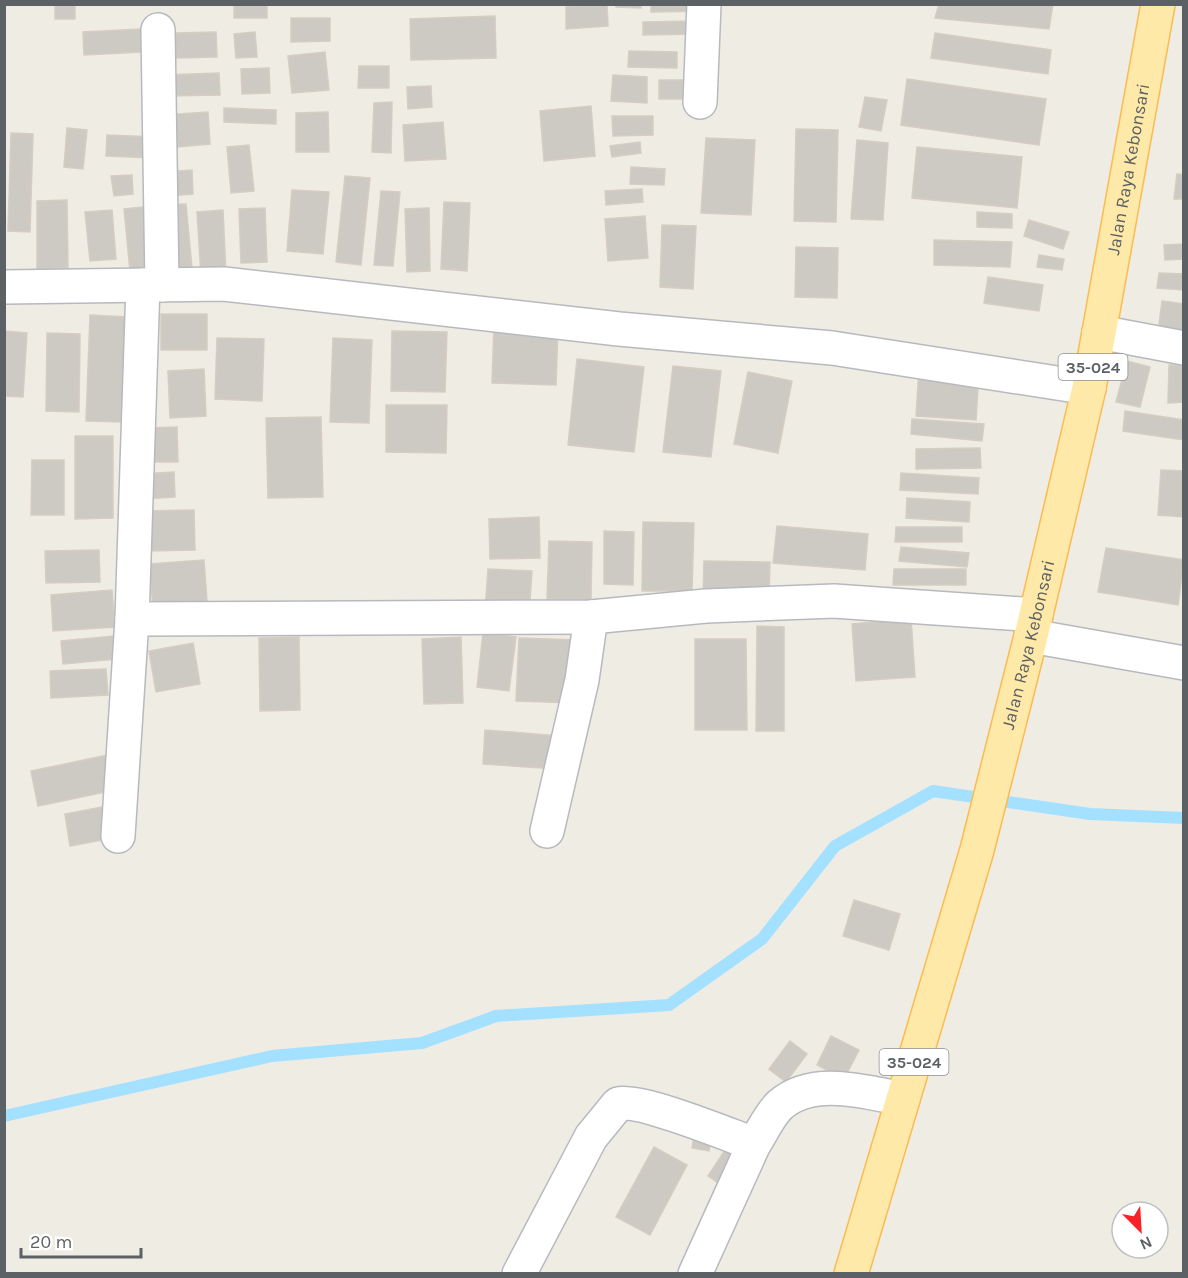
<svg xmlns="http://www.w3.org/2000/svg" width="1188" height="1278" font-family="Karla,sans-serif">
	<style>
		.lines { fill: none; stroke-linecap: round; stroke-linejoin: round }
		.stream { stroke: #a4e0ff; stroke-width: 12 }
		.building { fill: #cdc9c3; stroke: #d5cdc1; stroke-width: 1.5 }
		.minor-casing { stroke: #b6babf; stroke-width: 36 }
		.primary-casing { stroke: #fcbb50; stroke-width: 36 }
		.minor { stroke: #fff; stroke-width: 33 }
		.primary { stroke: #ffe9a9; stroke-width: 33 }
		.labels { text-anchor: middle; dominant-baseline: central; stroke-width: 4.5; stroke-linejoin: round; paint-order: stroke }
		.shield { fill: #fff; stroke: #8d9093; stroke-width: 1.5 }
		.shield-label { font-size: 16px; font-weight: bold; fill: #5c6165 }
		.street-label { font-size: 18px; fill: #5c6165; stroke: #fff }
	</style>
	<rect width="100%" height="100%" fill="#efece4"/>
	<g class="lines">
		<polyline class="stream" points="4,1116 272,1056 422,1043 496,1016 669,1005 762,939 835,846 933,791 1090,814 1184,818"/>
	</g>
	<g class="building">
		<rect x="55" y="4" width="20" height="15"/>
		<rect x="234" y="4" width="33" height="14"/>
		<polygon points="616,4 641,4 641,8 616,7"/>
		<polygon points="651,4 703,4 703,11 651,12"/>
		<polygon points="939,4 1053,4 1049,29 935,18"/>
		<polygon points="607,5 608,26 566,29 566,7"/>
		<polygon points="495,16 496,58 411,60 410,19"/>
		<polygon points="291,18 330,18 330,41 291,42"/>
		<polygon points="694,21 694,34 643,35 643,22"/>
		<polygon points="141,29 142,52 84,55 83,32"/>
		<polygon points="216,32 217,57 175,58 175,33"/>
		<polygon points="255,32 257,57 236,58 234,34"/>
		<polygon points="935,33 1051,50 1048,74 931,58"/>
		<polygon points="629,51 677,52 677,68 628,67"/>
		<polygon points="325,52 329,90 292,93 288,56"/>
		<polygon points="359,66 389,66 389,88 358,88"/>
		<polygon points="269,68 270,93 242,94 241,69"/>
		<polygon points="219,73 220,95 165,96 164,75"/>
		<polygon points="613,75 647,77 647,103 611,101"/>
		<polygon points="907,79 1046,99 1039,145 901,125"/>
		<rect x="659" y="80" width="24" height="19"/>
		<polygon points="431,86 432,107 408,109 407,87"/>
		<polygon points="865,97 887,100 881,131 859,127"/>
		<polygon points="392,102 391,153 372,152 374,103"/>
		<polygon points="591,106 595,156 544,161 540,111"/>
		<polygon points="224,108 276,110 276,124 224,122"/>
		<polygon points="208,112 210,144 166,148 164,115"/>
		<polygon points="328,112 329,152 296,152 296,113"/>
		<polygon points="612,116 653,116 653,135 613,136"/>
		<polygon points="443,122 446,159 405,161 403,125"/>
		<polygon points="67,128 87,130 83,169 64,167"/>
		<polygon points="796,129 838,130 836,222 794,221"/>
		<polygon points="11,133 33,134 30,232 8,231"/>
		<polygon points="107,135 154,137 153,158 106,156"/>
		<polygon points="706,138 755,140 751,215 701,213"/>
		<polygon points="857,140 888,143 883,220 851,219"/>
		<polygon points="640,142 641,153 612,157 610,146"/>
		<polygon points="249,145 254,191 231,193 227,147"/>
		<polygon points="917,147 1022,157 1017,208 912,198"/>
		<polygon points="631,167 665,169 664,185 630,184"/>
		<polygon points="192,170 193,194 167,196 165,172"/>
		<polygon points="1177,174 1184,175 1184,199 1174,199"/>
		<polygon points="132,175 133,194 114,196 111,176"/>
		<polygon points="345,176 370,178 361,265 336,262"/>
		<polygon points="642,189 643,202 606,205 605,191"/>
		<polygon points="292,190 329,192 323,254 287,251"/>
		<polygon points="381,191 400,192 393,266 374,265"/>
		<polygon points="67,200 68,268 37,269 37,201"/>
		<polygon points="444,202 470,203 467,271 441,269"/>
		<polygon points="186,204 192,268 168,270 163,205"/>
		<polygon points="152,206 158,268 130,271 124,209"/>
		<polygon points="265,208 267,262 241,263 239,209"/>
		<polygon points="429,208 430,271 407,272 405,209"/>
		<polygon points="112,210 116,259 90,261 85,212"/>
		<polygon points="223,210 226,274 201,276 197,212"/>
		<polygon points="977,212 1012,214 1012,228 977,227"/>
		<polygon points="645,216 648,258 608,261 605,219"/>
		<polygon points="1029,220 1069,232 1063,249 1024,236"/>
		<polygon points="662,225 696,226 693,289 660,287"/>
		<polygon points="934,240 1012,242 1010,267 934,265"/>
		<polygon points="1184,244 1184,259 1165,260 1164,245"/>
		<polygon points="796,247 838,248 837,298 795,297"/>
		<polygon points="1039,255 1064,259 1062,270 1037,267"/>
		<polygon points="1159,273 1184,274 1184,290 1157,288"/>
		<polygon points="988,277 1043,285 1039,311 984,303"/>
		<polygon points="1162,301 1184,304 1184,335 1158,332"/>
		<rect x="161" y="314" width="46" height="36"/>
		<polygon points="90,315 128,317 125,422 86,421"/>
		<polygon points="494,325 558,328 556,385 492,383"/>
		<polygon points="4,331 27,333 23,397 4,396"/>
		<polygon points="392,331 447,332 445,392 391,391"/>
		<polygon points="47,333 80,334 79,412 46,411"/>
		<polygon points="217,338 264,339 262,401 215,399"/>
		<polygon points="333,338 372,340 369,423 330,422"/>
		<polygon points="577,359 644,367 634,452 568,445"/>
		<polygon points="1127,361 1150,367 1140,407 1116,402"/>
		<polygon points="1169,365 1184,365 1184,402 1168,403"/>
		<polygon points="673,366 721,371 711,457 663,452"/>
		<polygon points="204,369 206,416 170,418 168,371"/>
		<polygon points="919,369 979,373 976,420 916,416"/>
		<polygon points="748,372 792,381 778,453 734,444"/>
		<polygon points="386,405 447,405 446,453 386,452"/>
		<polygon points="1125,411 1184,420 1184,440 1123,431"/>
		<polygon points="321,417 323,497 268,498 266,418"/>
		<polygon points="912,419 984,424 982,441 911,434"/>
		<polygon points="177,427 178,462 143,462 143,428"/>
		<polygon points="75,436 113,436 113,518 75,519"/>
		<polygon points="980,448 981,468 916,469 916,449"/>
		<polygon points="32,460 64,460 64,515 31,515"/>
		<polygon points="1161,470 1184,471 1184,517 1158,515"/>
		<polygon points="174,472 175,497 141,499 140,474"/>
		<polygon points="901,473 979,478 978,494 900,490"/>
		<polygon points="907,498 970,502 969,522 906,518"/>
		<polygon points="194,510 195,550 146,551 145,511"/>
		<polygon points="539,517 540,558 490,559 489,519"/>
		<polygon points="643,522 694,523 692,591 642,591"/>
		<polygon points="777,526 868,534 865,570 773,563"/>
		<polygon points="896,527 962,527 962,542 895,542"/>
		<polygon points="604,531 634,532 633,585 604,584"/>
		<polygon points="549,541 592,542 591,600 547,599"/>
		<polygon points="901,547 969,553 967,567 899,561"/>
		<polygon points="1106,548 1184,560 1178,605 1098,592"/>
		<polygon points="99,550 100,582 46,583 45,551"/>
		<polygon points="204,560 208,614 154,619 149,564"/>
		<polygon points="704,561 770,562 769,597 703,596"/>
		<polygon points="488,569 532,571 529,614 485,611"/>
		<polygon points="894,569 966,569 966,585 893,585"/>
		<polygon points="112,590 115,627 53,631 51,595"/>
		<polygon points="911,619 915,677 856,681 852,624"/>
		<polygon points="757,626 784,627 784,731 756,731"/>
		<polygon points="483,633 516,637 509,691 477,687"/>
		<polygon points="114,636 116,659 63,664 61,641"/>
		<polygon points="299,637 300,710 260,711 259,638"/>
		<polygon points="461,637 463,703 424,704 422,639"/>
		<polygon points="519,638 577,640 574,703 516,701"/>
		<polygon points="695,639 746,639 747,730 695,730"/>
		<polygon points="193,643 200,684 156,692 149,651"/>
		<polygon points="106,669 108,695 51,698 50,671"/>
		<polygon points="485,730 559,736 556,769 483,764"/>
		<polygon points="108,755 115,790 38,806 31,771"/>
		<polygon points="108,806 113,838 70,846 65,814"/>
		<polygon points="854,900 900,914 889,950 843,936"/>
		<polygon points="831,1036 859,1050 844,1079 817,1065"/>
		<polygon points="790,1041 807,1054 786,1082 769,1069"/>
		<polygon points="695,1130 712,1133 709,1151 692,1148"/>
		<polygon points="729,1144 744,1154 723,1186 708,1176"/>
		<polygon points="654,1147 687,1165 650,1235 616,1217"/>
	</g>
	<g class="lines">
		<g class="minor-casing">
			<g id="minor">
				<polyline points="158,30 162,285"/>
				<polyline points="700,102 704,4"/>
				<polyline points="4,287 224,284 619,329 832,348 1089,388"/>
				<polyline points="1099,332 1184,348"/>
				<polyline points="132,619 591,617 706,606 834,601 1036,615"/>
				<polyline points="1031,636 1184,663"/>
				<polyline points="547,831 582,680 591,617"/>
				<polyline points="118,836 132,619 143,285"/>
				<path d="M 519,1274 L 591,1137 L 618,1104 C 639,1098 729,1135 754,1144 C 762,1132 770,1114 780,1105 C 813,1076 865,1092 903,1099"/>
				<polyline points="695,1274 754,1144"/>
			</g>
		</g>
		<g class="primary-casing">
			<g id="primary">
				<path id="s1" d="M 851,1274 L 977,850 L 1031,636 L 1089,388 L 1158,4"/>
			</g>
		</g>
		<use href="#minor" class="minor"/>
		<use href="#primary" class="primary"/>
	</g>
	<g class="labels">
		<g class="shield">
			<rect x="1058.5" y="354" width="69" height="26" rx="4.5"/>
			<rect x="879.5" y="1049" width="69" height="26" rx="4.5"/>
		</g>
		<g class="shield-label">
			<text x="1093" y="367">35-024</text>
			<text x="914" y="1062">35-024</text>
		</g>
		<g class="street-label">
			<text stroke="none"><textPath href="#s1" startOffset="1140">Jalan Raya Kebonsari</textPath></text>
			<text stroke="none"><textPath href="#s1" startOffset="654">Jalan Raya Kebonsari</textPath></text>
		</g>
	</g>
	<rect width="1188" height="1278" fill="none" stroke="#5c6165" stroke-width="12"/>
	<g transform="translate(1140 1230) rotate(156)"><circle r="28" fill="#ffffff" stroke="#bec0c1" stroke-width="1.5"/>
	<path d="M0-4.5L10 22L0 15L-10 22Z" fill="#f62327"/>
	<text y="-9" font-size="16" font-weight="bold" text-anchor="middle" fill="#5c6165">N</text>
	</g>
	<path d="M21 1248v9h120v-9" fill="none" stroke="#5c6165" stroke-width="3"/>
	<text x="30" y="1248" font-size="18" fill="#5c6165" stroke="#ffffff" stroke-width="4.5" paint-order="stroke">20 m</text>
</svg>
